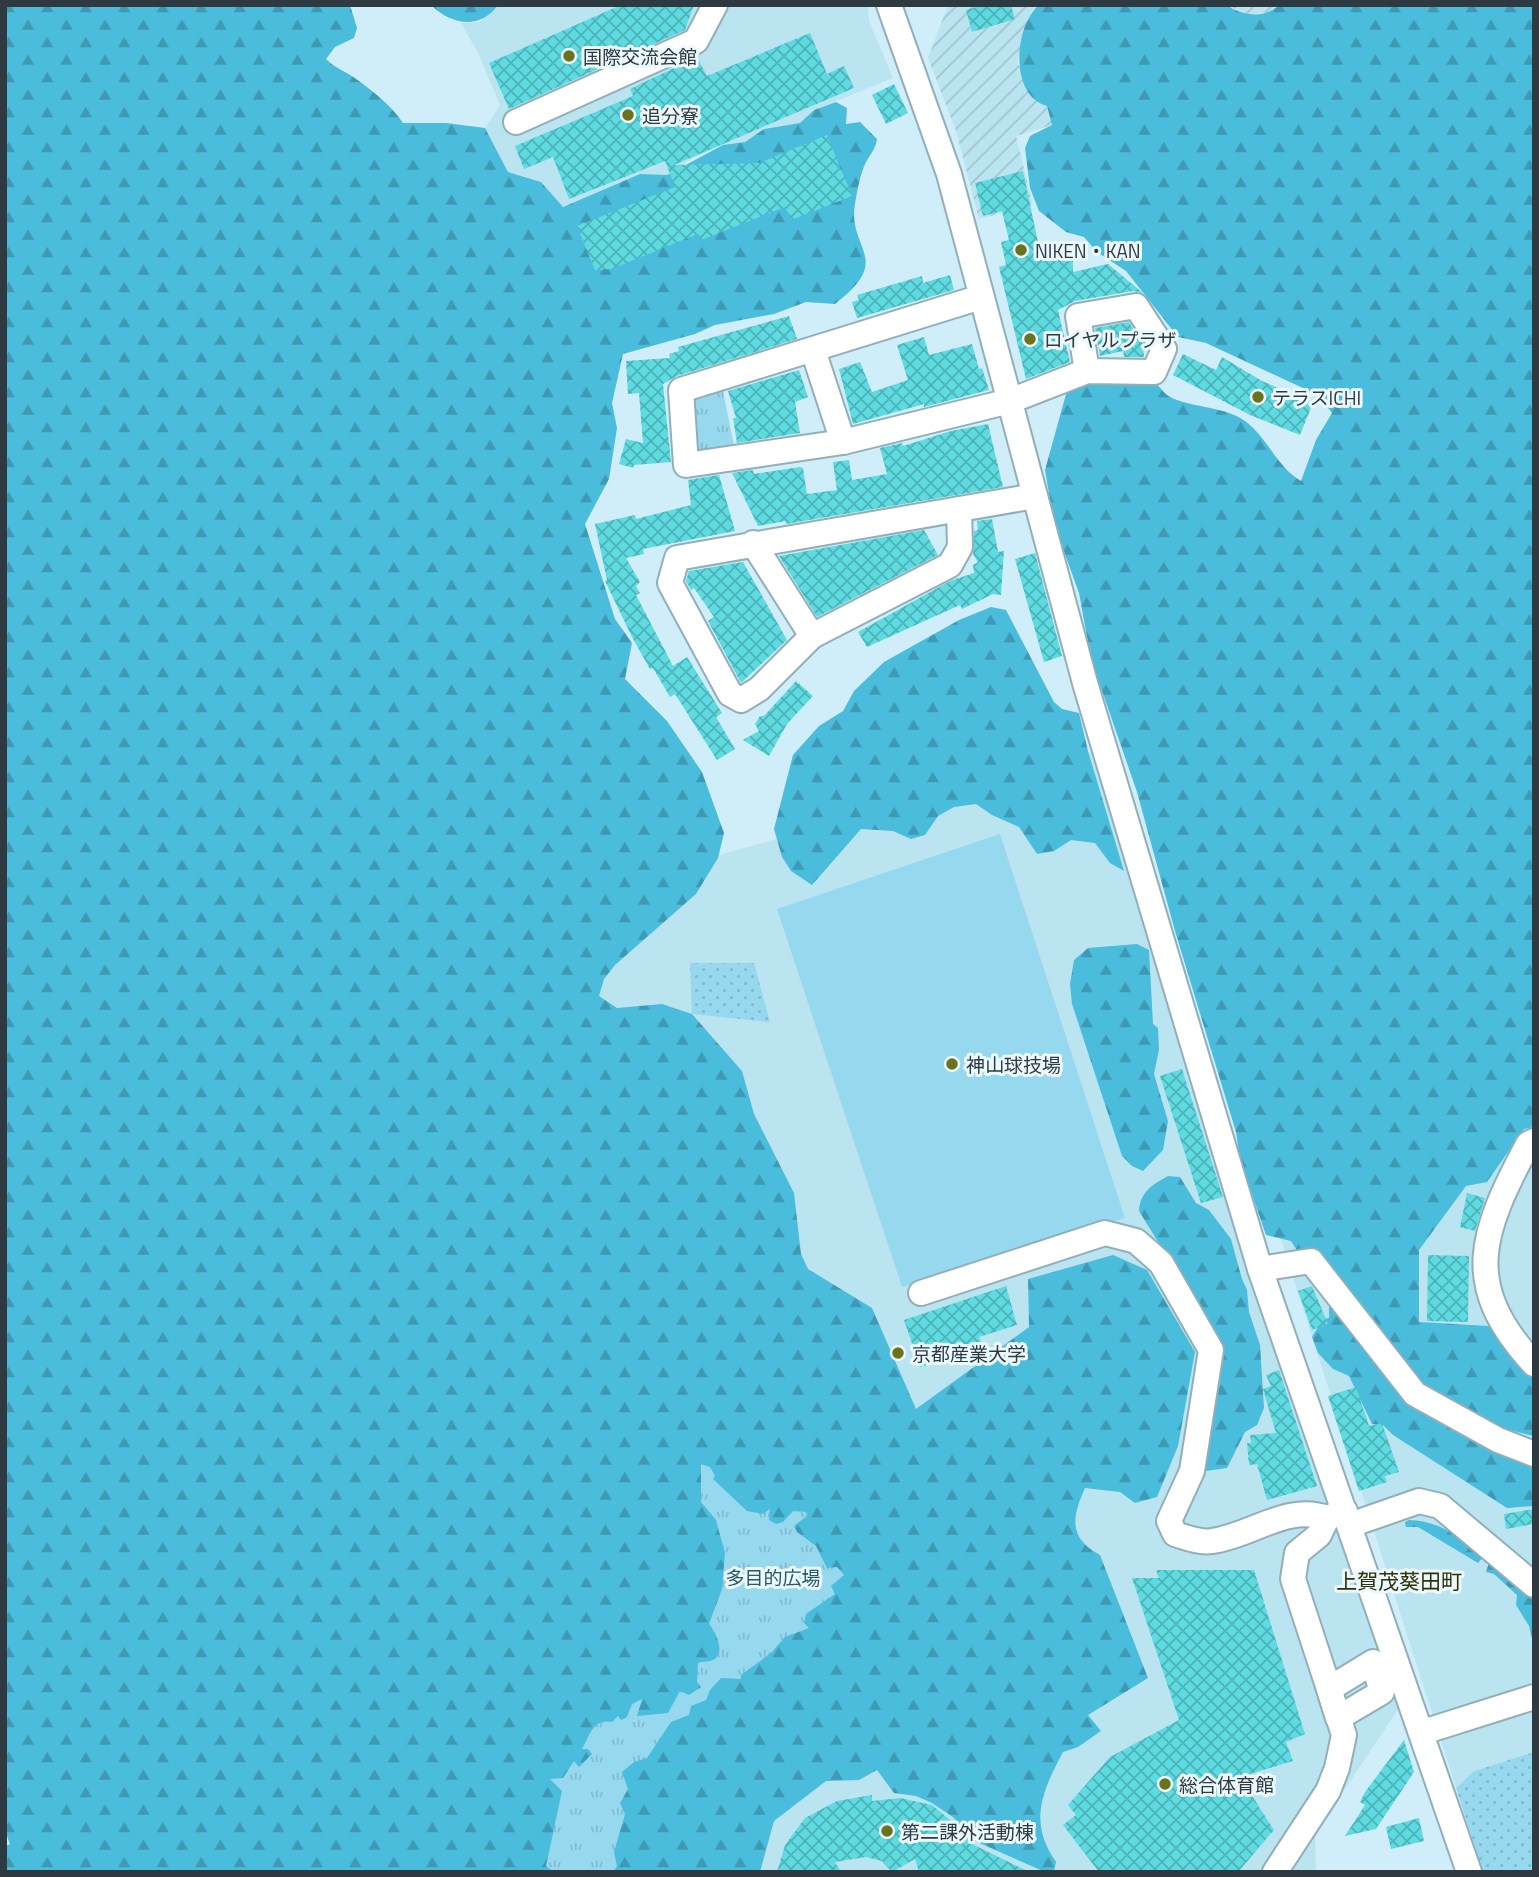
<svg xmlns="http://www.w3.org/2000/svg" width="1539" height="1877" font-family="'Titillium Web','Noto Sans JP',sans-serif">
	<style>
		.built { fill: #bbe4f1 }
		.industrial { fill: url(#industrial-furrows) }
		.grass { fill: url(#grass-dots) }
		.forest { fill: url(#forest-firs) }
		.park { fill: url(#park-tufts) }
		.pitch { fill: #96d9ef }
		.building { fill: url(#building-cross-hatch) }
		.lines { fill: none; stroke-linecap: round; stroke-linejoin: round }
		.minor-casing { stroke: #91afb9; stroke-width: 28 }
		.minor { stroke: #fff; stroke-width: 24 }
		.poi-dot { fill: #6a721b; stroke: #ebf8fc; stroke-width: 2.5 }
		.labels { text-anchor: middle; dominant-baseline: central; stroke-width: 6; stroke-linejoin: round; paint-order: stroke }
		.poi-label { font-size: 19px; fill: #2e3a3f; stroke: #ebf8fc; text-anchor: start }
		.park-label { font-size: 19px; fill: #285765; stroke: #ebf8fc }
		.neighbourhood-label { font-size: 21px; fill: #2e3209; stroke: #ebf8fc }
	</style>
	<defs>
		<pattern id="industrial-furrows" width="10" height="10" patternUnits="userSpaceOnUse" patternTransform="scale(1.75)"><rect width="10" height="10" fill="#bbe4f1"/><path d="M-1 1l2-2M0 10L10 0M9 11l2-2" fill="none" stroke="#a1c4d0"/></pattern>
		<pattern id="grass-dots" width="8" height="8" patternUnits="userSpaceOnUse" patternTransform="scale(1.75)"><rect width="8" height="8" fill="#96d9ef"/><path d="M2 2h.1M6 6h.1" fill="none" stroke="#82bbce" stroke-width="1.8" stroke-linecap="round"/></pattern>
		<pattern id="forest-firs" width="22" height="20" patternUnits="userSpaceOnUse" patternTransform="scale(1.75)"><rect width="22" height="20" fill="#4abcdc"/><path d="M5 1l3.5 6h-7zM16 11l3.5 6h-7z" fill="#3e9ab4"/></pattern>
		<pattern id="park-tufts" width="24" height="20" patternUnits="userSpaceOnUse" patternTransform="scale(1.75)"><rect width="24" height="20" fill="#96d9ef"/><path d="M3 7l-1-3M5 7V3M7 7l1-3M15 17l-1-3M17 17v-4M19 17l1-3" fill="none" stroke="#82bbce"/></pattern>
		<pattern id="building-cross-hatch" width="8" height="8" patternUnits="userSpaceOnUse" patternTransform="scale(1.75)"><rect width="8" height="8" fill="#5ddbe1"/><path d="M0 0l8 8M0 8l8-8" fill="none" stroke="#4db3b8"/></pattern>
	</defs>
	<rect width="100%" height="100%" fill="#cfeef9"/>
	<g class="built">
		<polygon points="498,5 868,5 869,21 893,78 814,110 800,123 764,129 745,142 723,145 691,159 667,175 640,174 562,207 541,182 508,172 485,128 500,105 478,53 461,23 480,22"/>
		<polygon points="1092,752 1246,1263 1399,1708 1315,1834 1316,1872 354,1872 613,884"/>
		<polygon points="1534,1048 1534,1752 1474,1771 1456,1788 1232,1086"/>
	</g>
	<g class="industrial">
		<polygon points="948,5 1039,5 1032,11 1017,63 1047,106 1052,125 1016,136 1033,205 979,219 956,131 928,58"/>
		<polygon points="1227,5 1279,5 1272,12 1248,15"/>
	</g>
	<g class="grass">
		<polygon points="690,963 754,963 770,1022 692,1014"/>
		<polygon points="1534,1752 1534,1872 1483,1872 1456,1788 1474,1771"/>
	</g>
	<g class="forest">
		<path d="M 5,5 L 350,5 L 357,28 L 354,38 L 335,47 L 326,59 C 336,69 348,72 359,81 C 376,94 391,105 403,123 L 446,123 L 485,128 L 508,172 L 541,182 L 563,207 L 640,174 L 667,175 L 723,145 L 745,142 L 764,129 L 800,123 L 814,110 L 836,102 L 847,108 L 846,124 L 860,122 L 877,139 C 875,150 871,153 866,162 C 860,174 857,192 855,204 C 847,250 895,258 835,304 L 806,302 L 774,314 L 715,325 L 695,334 L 623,354 L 612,403 L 617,428 L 609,479 L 585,524 L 615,619 L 632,643 L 625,679 L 667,721 L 702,772 L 724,833 L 718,858 L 696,894 L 615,965 L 604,979 L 599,996 L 617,1008 L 662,1004 L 692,1014 L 742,1071 L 754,1114 L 794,1193 L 801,1254 L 808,1269 L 872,1308 L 916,1409 L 1029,1327 L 1028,1279 L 1113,1255 L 1147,1270 L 1195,1352 L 1178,1446 L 1157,1497 L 1135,1503 L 1120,1492 L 1085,1488 C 1072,1517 1068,1538 1100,1555 L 1148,1678 L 1088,1715 L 1101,1731 L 1078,1747 L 1063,1752 C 1042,1792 1028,1822 1056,1862 L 1054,1871 L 1045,1872 L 975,1841 L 953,1817 L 932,1803 L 916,1796 L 894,1793 L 877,1770 L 859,1780 L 826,1781 L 774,1821 L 760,1872 L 5,1872 L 5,1846 L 10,1844 L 5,1831 Z"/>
		<path d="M 431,5 L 498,5 C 480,30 451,25 431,5 Z"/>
		<path d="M 1039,5 L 1227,5 C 1242,16 1265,19 1279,5 L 1534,5 L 1534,1127 L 1524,1129 L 1487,1182 L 1466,1186 L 1419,1250 L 1419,1322 L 1489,1326 L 1534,1373 L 1534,1436 L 1496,1427 L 1481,1416 L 1474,1416 L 1534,1461 L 1534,1506 L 1507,1508 L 1393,1435 L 1383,1425 L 1372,1424 L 1349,1376 L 1333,1369 L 1318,1353 L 1312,1337 L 1323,1319 L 1329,1318 L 1329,1301 L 1291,1241 L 1266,1235 L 1240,1160 L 1236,1132 L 1175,931 L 1137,792 L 1091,659 L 1079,593 L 1054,524 L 1045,470 L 1068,387 C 1095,380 1123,384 1151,381 C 1159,384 1161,390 1167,395 C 1186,408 1223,405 1245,421 C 1268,438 1276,466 1301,481 L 1316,440 L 1332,413 L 1318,395 L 1206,343 L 1178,337 L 1126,271 L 1097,252 L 1084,237 L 1066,232 L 1039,211 L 1030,188 L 1025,148 L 1030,136 L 1052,125 L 1047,106 C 1009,96 1014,26 1039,5 Z"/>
		<polygon points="991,607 1006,610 1054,702 1062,709 1079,713 1088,751 1124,871 1110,863 1095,843 1071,840 1054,851 1037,854 1019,827 992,815 976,804 954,807 938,816 925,835 911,839 893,831 861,829 812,885 791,871 782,857 774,829 793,755 819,726 843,711 854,691 884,662 959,620"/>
		<polygon points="1137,944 1149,950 1153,1024 1158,1028 1159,1050 1154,1074 1168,1121 1163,1150 1143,1171 1132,1166 1122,1156 1072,1004 1070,984 1074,960 1088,948"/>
		<path d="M 1168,1176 L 1180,1177 L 1196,1203 L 1209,1210 L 1231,1239 L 1242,1279 L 1247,1290 L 1249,1312 L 1260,1345 L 1264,1408 L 1257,1425 L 1245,1432 L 1227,1468 L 1199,1472 L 1219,1360 L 1179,1276 L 1139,1211 C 1140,1192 1152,1185 1168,1176 Z"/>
		<path d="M 1409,1520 C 1440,1521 1461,1537 1483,1557 L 1478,1563 L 1418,1527 L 1406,1527 L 1405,1522 Z"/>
		<polygon points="1490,1559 1534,1599 1533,1642 1529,1626 1516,1605 1517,1595 1494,1574 1486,1572"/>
	</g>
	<g class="park">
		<polygon points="722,386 735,451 700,456 694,449 689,404 699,391"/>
		<path d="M 701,1464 L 710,1467 L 715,1476 L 713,1479 L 747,1511 L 763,1514 L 770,1509 L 769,1520 L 776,1524 L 783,1522 L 793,1511 L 806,1512 L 808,1515 L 794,1526 L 797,1532 L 816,1546 L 827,1568 L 837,1567 L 844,1575 L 831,1586 L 835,1594 L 806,1614 L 804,1623 L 809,1628 L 785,1637 L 771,1653 L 741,1675 L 741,1679 L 721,1678 L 710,1690 L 706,1700 L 691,1706 L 689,1715 L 671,1722 L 647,1758 L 634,1762 L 622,1772 L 628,1789 L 620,1803 L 625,1814 L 614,1852 L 617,1866 L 614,1871 L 551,1870 L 546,1866 L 562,1791 L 550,1779 L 563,1778 L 574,1761 L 579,1767 L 592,1754 L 588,1749 L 582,1749 C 590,1735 593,1718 612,1722 L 618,1716 L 621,1720 L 627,1717 L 632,1704 L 642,1699 L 637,1716 L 668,1713 L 680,1691 L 689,1695 L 701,1687 L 697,1682 L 698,1663 C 702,1661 706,1662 710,1661 C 728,1657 716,1632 709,1624 L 722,1589 L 725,1553 L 716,1520 L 701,1502 Z"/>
	</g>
	<polygon class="pitch" points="1000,834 1125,1218 902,1287 777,909"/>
	<g class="building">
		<polygon points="621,5 694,5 685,30 509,109 489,63"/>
		<polygon points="983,5 1011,5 1015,19 972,32 966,10"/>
		<polygon points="810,33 827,74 844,66 854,88 674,165 759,163 827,135 852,196 791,220 785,207 701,240 698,234 611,269 595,270 577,226 675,187 665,161 569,199 553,157 524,169 515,146 633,96 630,89 697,57 707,76"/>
		<polygon points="894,84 908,113 886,124 872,95"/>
		<polygon points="1023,171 1038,242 1055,243 1073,253 1073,272 1108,264 1143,293 1133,291 1075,301 1058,310 1070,362 1026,379 999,267 1006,265 1001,242 1009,240 1002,211 983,216 975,183"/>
		<polygon points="950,275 954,290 857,318 852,302 859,300 857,295 922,276 923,283"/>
		<polygon points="789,316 797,339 677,376 663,384 671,462 634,465 633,468 619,464 626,439 643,443 639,393 628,394 626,361 670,358 669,354 679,351 678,347"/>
		<polygon points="1129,322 1143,344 1144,357 1124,357 1123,351 1100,356 1095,328"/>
		<polygon points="924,337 929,355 972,344 979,369 982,368 989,390 924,407 924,404 853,424 839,369 860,362 872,392 908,380 897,345"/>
		<polygon points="1183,354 1216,370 1222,357 1262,381 1313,403 1300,435 1250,415 1173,375"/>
		<polygon points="799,370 808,397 795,402 800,433 737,443 733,418 736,418 728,391"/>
		<polygon points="988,424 1003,487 786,524 786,521 758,526 732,473 753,470 754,474 800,467 803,468 807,494 837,490 833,462 849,460 852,480 887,474 880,448 902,443 903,446 951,431"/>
		<polygon points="719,475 735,531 643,549 644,554 626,558 640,582 636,586 640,593 636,595 673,666 687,657 722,713 716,717 735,749 717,760 675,694 670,697 653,668 650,669 632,637 605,581 607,580 595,524 635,515 636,519 691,505 688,480"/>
		<polygon points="992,519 998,552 1004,551 1001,595 993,594 962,609 960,605 867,647 858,632 950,581 974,573 973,565 978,562 973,554 974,531 978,530 977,521"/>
		<polygon points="924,530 938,555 817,617 779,556"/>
		<polygon points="1035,553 1062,656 1044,662 1015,559"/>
		<polygon points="743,562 787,640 741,683 708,621 714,617 694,588 691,590 686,581 689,571"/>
		<polygon points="796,681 813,696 787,724 769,756 743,740 759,731 755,724 760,716 764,716"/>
		<polygon points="1182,1069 1223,1197 1201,1203 1160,1076"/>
		<polygon points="1467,1193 1485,1198 1475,1231 1460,1227"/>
		<polygon points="1428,1255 1469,1256 1468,1322 1427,1321"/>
		<polygon points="1006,1286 1017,1325 979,1337 983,1348 920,1367 904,1320"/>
		<polygon points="1312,1286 1328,1324 1312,1330 1298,1291"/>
		<polygon points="1279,1370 1317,1486 1267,1500 1257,1464 1249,1465 1247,1443 1251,1443 1250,1435 1276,1433 1263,1389 1271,1386 1266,1375"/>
		<polygon points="1356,1387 1369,1426 1382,1423 1399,1472 1385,1476 1387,1482 1359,1491 1328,1396"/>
		<polygon points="1534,1509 1534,1524 1506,1529 1504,1514"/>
		<polygon points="1156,1570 1254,1570 1305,1734 1286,1742 1293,1761 1240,1777 1274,1830 1238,1872 1099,1872 1063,1825 1076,1815 1068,1805 1110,1757 1179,1720 1132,1578 1159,1578"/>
		<polygon points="1404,1740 1414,1772 1376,1829 1345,1836 1365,1805 1360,1802 1365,1792"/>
		<polygon points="872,1795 872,1801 900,1798 932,1805 968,1835 972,1844 1029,1872 919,1872 915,1859 892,1872 882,1861 866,1857 835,1862 841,1872 777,1872 785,1845 805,1818 837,1801"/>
		<polygon points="1419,1818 1424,1841 1391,1849 1386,1827"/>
	</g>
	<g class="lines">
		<g class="minor-casing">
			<g id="minor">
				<polyline points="889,5 949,174 1085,683 1260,1269 1469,1872"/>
				<polyline points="516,122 696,41 715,5"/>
				<polyline points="813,350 843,442 686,465 681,390 981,297"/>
				<polyline points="843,442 1010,401 1087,371 1154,372 1164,349 1136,306 1078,316 1087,371"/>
				<polyline points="753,543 812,636 759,689 741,700 730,694 670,583 677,558 1035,496"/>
				<polyline points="812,636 950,565 960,547 959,509"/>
				<path d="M 1534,1141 L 1528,1144 C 1481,1233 1460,1284 1534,1364"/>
				<polyline points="1260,1269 1311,1261 1415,1394 1498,1440 1534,1454"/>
				<path d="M 921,1293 L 1105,1233 L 1136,1241 L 1161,1263 L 1211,1350 L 1192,1471 L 1169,1521 L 1175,1534 C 1187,1538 1200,1543 1212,1541 C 1251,1536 1288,1503 1327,1518 L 1345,1511"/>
				<polyline points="1350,1525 1419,1501 1440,1506 1534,1585"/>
				<polygon points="1373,1662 1382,1692 1338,1718 1329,1689"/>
				<polyline points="1423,1732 1534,1697"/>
				<polyline points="1275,1872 1328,1791 1337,1768 1344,1735 1293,1579 1297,1553 1319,1535 1327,1518"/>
			</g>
		</g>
		<use href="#minor" class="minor"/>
	</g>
	<g class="poi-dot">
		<circle cx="569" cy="56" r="7"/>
		<circle cx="628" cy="115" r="7"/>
		<circle cx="1021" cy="250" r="7"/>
		<circle cx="1030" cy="339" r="7"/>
		<circle cx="1258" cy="397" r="7"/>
		<circle cx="952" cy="1064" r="7"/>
		<circle cx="898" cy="1353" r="7"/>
		<circle cx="1165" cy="1784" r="7"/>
		<circle cx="887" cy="1831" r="7"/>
	</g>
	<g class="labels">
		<g class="poi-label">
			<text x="583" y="56">国際交流会館</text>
			<text x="642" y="115">追分寮</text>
			<text x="1035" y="250">NIKEN・KAN</text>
			<text x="1044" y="339">ロイヤルプラザ</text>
			<text x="1272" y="397">テラスICHI</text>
			<text x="966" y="1064">神山球技場</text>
			<text x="912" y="1353">京都産業大学</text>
			<text x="1179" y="1784">総合体育館</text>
			<text x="901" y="1831">第二課外活動棟</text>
		</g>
		<g class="park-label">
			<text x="773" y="1577">多目的広場</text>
		</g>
		<g class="neighbourhood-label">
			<text x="1399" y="1581">上賀茂葵田町</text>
		</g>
	</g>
	<rect width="1539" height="1877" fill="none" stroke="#2e3a3f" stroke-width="14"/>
</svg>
